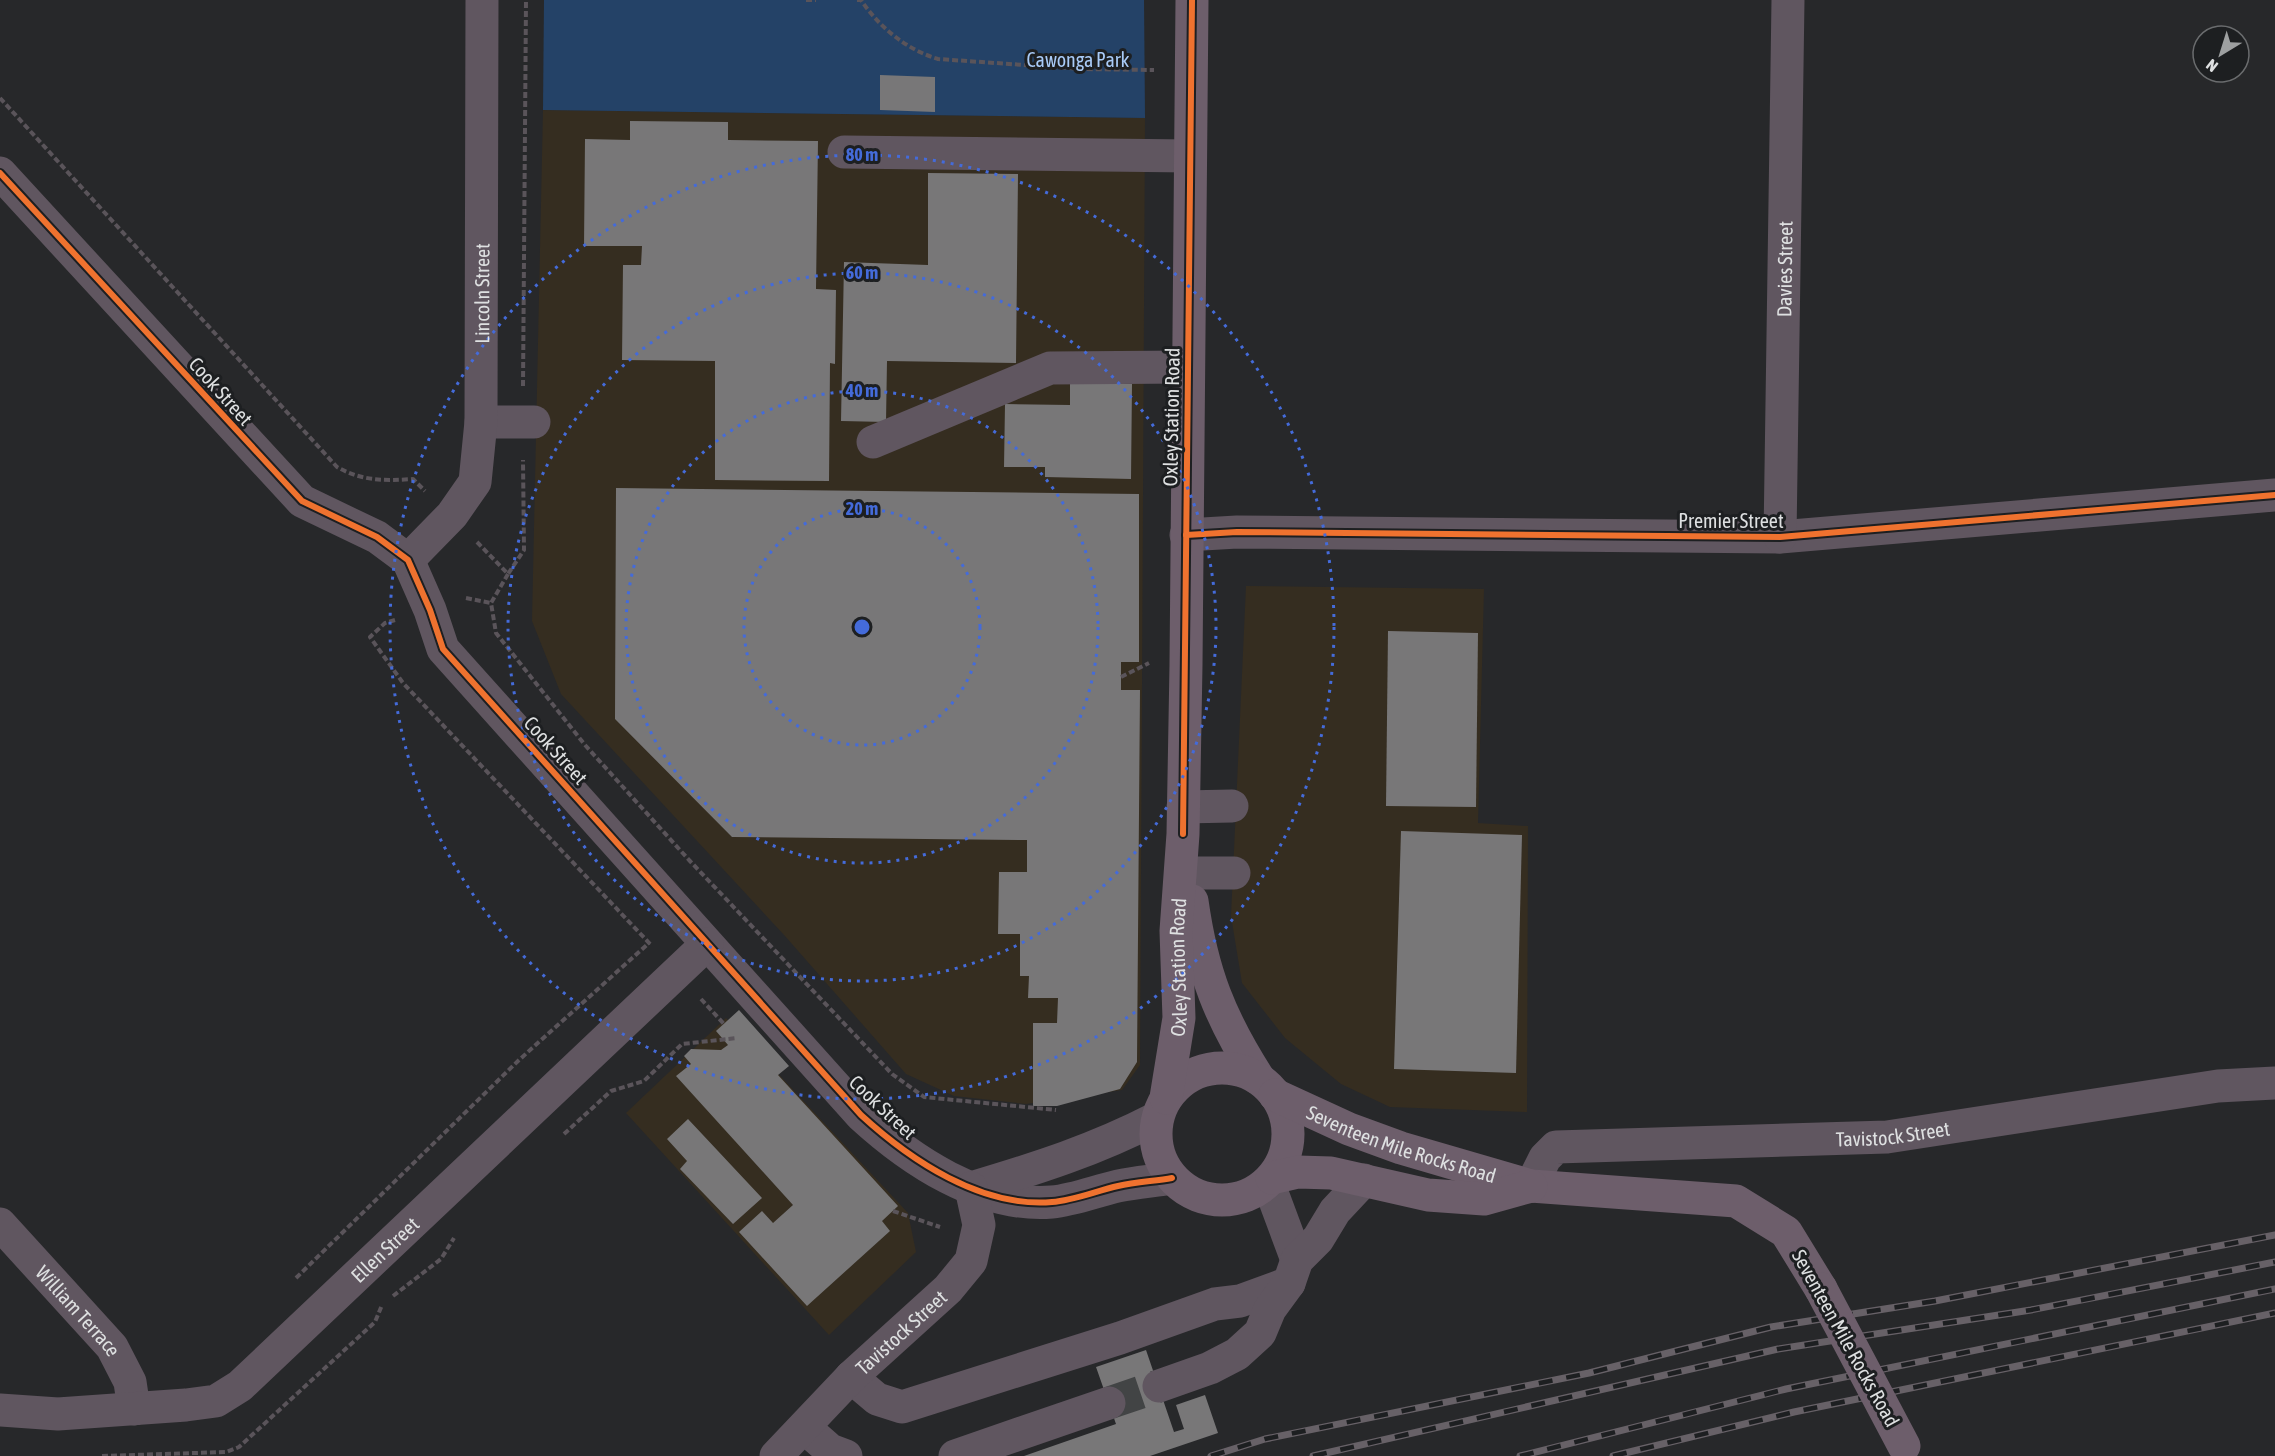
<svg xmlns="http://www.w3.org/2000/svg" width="2275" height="1456" font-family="'Asap Condensed',sans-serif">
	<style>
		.commercial { fill: #352d20 }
		.green { fill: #244267 }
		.building { fill: #787778 }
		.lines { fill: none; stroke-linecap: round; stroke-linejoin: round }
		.minor-tunnel { stroke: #424445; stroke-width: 33; stroke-dasharray: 33 16; stroke-linecap: butt }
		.path { stroke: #5a545a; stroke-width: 4; stroke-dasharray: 6 3; stroke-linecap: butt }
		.minor { stroke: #605660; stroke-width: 33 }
		.major { stroke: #6d5e6b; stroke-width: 33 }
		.rail-casing { stroke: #676167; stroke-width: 7 }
		.rail { stroke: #1d1f21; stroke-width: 4.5; stroke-dasharray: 14; stroke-linecap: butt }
		.major-bridge { stroke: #6d5e6b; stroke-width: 33 }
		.cycleway-casing { stroke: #1d1f21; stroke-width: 10 }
		.cycleway { stroke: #ef722f; stroke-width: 6 }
		.ring { fill: none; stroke: #446bda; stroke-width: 3; stroke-dasharray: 3 6 }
		.labels { text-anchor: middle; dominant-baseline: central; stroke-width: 6; stroke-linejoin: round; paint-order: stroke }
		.park-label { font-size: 20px; fill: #a9cbf7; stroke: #1d1f21 }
		.street-label { font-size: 20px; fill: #dee0e1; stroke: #1d1f21 }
		.centre { fill: #446bda; stroke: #1d1f21; stroke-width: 3 }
		.ring-label { font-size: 18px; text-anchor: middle; font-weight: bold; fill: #446bda; stroke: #1d1f21; stroke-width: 6; stroke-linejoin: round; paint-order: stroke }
	</style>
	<rect width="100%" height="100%" fill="#27282a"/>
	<g class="commercial">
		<polygon points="543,110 1145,118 1140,1065 1122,1090 1026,1104 954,1096 906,1074 785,936 561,694 532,621"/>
		<polygon points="1246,586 1484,589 1478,823 1528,826 1527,1112 1390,1107 1341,1084 1285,1038 1242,983 1231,916"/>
		<polygon points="726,1018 908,1213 916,1252 829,1335 626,1113"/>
	</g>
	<polygon class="green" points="544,0 1144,0 1145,118 543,110"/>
	<g class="building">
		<polygon points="880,75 935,77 935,112 880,110"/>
		<polygon points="630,121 728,122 728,140 818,141 816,289 836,290 835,364 830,363 829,481 715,480 715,361 622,360 623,265 641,265 642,246 584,246 585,139 630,140"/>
		<polygon points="928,173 1018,174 1016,363 887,361 886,422 841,421 844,262 928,265"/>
		<polygon points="1070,382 1132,384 1131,479 1045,477 1045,467 1004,467 1005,404 1070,405"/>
		<polygon points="616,488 1139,494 1139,662 1121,662 1121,690 1140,690 1137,1062 1120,1089 1057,1106 1033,1106 1033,1023 1057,1023 1058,998 1028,998 1029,976 1020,976 1020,934 998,934 999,872 1027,872 1027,840 732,837 615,719"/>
		<polygon points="1388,631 1478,633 1476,807 1386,806"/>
		<polygon points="1401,831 1522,835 1516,1073 1394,1069"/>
		<polygon points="739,1010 789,1066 778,1075 898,1206 882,1221 890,1231 807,1306 739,1232 762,1211 773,1223 793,1205 676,1076 691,1064 684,1056 691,1049 721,1050 728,1045 716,1031"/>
		<polygon points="688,1119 762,1198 733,1224 680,1169 687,1161 667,1139"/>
		<polygon points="1146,1350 1174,1432 1184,1429 1176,1405 1205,1395 1218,1433 1150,1456 1024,1456 1116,1424 1096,1367"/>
	</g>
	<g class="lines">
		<polyline class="minor-tunnel" points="1109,1403 1159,1386"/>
		<g class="path">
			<polyline points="806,0 816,0"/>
			<path d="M 857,0 L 861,0 C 879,27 907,50 938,59 L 1082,69 L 1154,70"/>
			<path d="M 0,98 L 337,467 C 362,481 384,481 413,479 L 425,491"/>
			<polyline points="523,386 526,0"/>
			<polyline points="477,542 508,574 524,550 523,460"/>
			<polyline points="508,574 491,603 496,633 585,745 689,860 892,1074 924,1097 1056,1110"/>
			<polyline points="466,598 491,603"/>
			<polyline points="395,620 385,623 370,637 403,683 651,945"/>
			<polyline points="1121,677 1149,663"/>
			<polyline points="701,999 724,1024"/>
			<polyline points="564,1134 611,1091 644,1081 682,1044 737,1038"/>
			<polyline points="893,1211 940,1227"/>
			<polyline points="296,1278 519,1060 649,943"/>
			<polyline points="393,1296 441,1259 454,1238"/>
			<polyline points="102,1456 226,1452 239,1447 375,1322 382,1305"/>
		</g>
		<g class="minor">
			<polyline points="844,152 1190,156"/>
			<path d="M 0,173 L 302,501 L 377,537 L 408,560 L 430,610 L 443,649 L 861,1115 C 910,1160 981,1208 1052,1202 C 1074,1200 1096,1191 1118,1186 C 1136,1182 1155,1181 1172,1178"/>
			<polyline points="481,422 534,422"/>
			<polyline points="873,442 1050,368 1188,367"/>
			<polyline points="1186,535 1237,532 1780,537 2275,495"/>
			<path id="s1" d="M 1780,537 L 1788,0"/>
			<path id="s2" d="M 408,560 L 452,515 L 475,482 L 481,422 L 482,0"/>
			<polyline points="1183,807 1232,806"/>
			<polyline points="1188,873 1234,873"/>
			<polyline points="1268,1182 1297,1260"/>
			<path id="s3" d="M 1531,1186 L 1545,1158 L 1556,1147 L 1887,1137 L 2218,1086 L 2275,1083"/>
			<path d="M 971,1188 C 1038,1168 1095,1150 1157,1118"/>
			<path id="s4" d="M 0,1224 L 112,1347 L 130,1382 L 134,1409"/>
			<polyline points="851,1377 877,1399 902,1407 1120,1338 1215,1304 1240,1301 1289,1283"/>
			<polyline points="1159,1386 1210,1368 1237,1354 1260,1333 1270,1309 1289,1283 1297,1260 1318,1239 1335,1211 1364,1180"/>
			<path id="s5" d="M 0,1410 L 58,1414 L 186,1405 L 216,1401 L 240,1386 L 707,944"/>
			<polyline points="805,1428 830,1450 846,1456"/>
			<path id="s6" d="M 776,1456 L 851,1377 L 948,1289 L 971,1261 L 979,1225 L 971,1188"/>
			<polyline points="955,1456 1109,1403"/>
		</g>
		<g class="major">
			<path d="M 1192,901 C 1202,973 1220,1018 1259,1079"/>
			<circle cx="1222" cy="1134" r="66"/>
			<path id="s7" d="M 1275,1095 L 1349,1129 L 1401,1148 L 1531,1186 L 1736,1201 L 1786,1232 L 1821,1289"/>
			<path id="s8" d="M 1166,1098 L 1179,1018 L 1176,931 L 1183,834 L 1186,665 L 1192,0"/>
			<polyline points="1272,1178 1298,1172 1331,1173 1428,1195 1484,1199 1531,1186"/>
		</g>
		<g class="rail-casing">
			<g id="rail">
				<polyline points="1211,1456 1265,1439 1589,1373 1771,1327 1935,1301 2275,1235"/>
				<polyline points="1313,1456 1778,1349 2031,1310 2275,1262"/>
				<polyline points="1520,1456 1786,1389 2275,1289"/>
				<polyline points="1613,1456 1794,1412 2275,1313"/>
			</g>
		</g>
		<use href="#rail" class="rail"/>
		<polyline class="major-bridge" points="1821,1289 1904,1446"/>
		<g class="cycleway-casing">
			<g id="cycleway">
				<path d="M 0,173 L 302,501 L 377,537 L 408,560 L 430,610 L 443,649 L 861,1115 C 910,1160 981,1208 1052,1202 C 1074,1200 1096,1191 1118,1186 C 1136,1182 1155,1181 1172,1178"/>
				<polyline points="1186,535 1237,532 1780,537 2275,495"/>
				<polyline points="1183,834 1192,0"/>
			</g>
		</g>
		<use href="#cycleway" class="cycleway"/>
	</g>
	<g class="ring">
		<circle cx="862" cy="627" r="118"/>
		<circle cx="862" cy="627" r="236"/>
		<circle cx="862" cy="627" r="354"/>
		<circle cx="862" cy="627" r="472"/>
	</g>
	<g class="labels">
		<g class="park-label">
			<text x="1078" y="59">Cawonga Park</text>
		</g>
		<g class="street-label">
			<text stroke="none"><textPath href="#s1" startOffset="268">Davies Street</textPath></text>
			<text stroke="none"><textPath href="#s2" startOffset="292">Lincoln Street</textPath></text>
			<text transform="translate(221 391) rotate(48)">Cook Street</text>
			<text transform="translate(1171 417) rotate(-89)">Oxley Station Road</text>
			<text x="1731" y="520">Premier Street</text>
			<text transform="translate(556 750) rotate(48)">Cook Street</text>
			<text stroke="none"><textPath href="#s8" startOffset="132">Oxley Station Road</textPath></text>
			<text transform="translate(883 1107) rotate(43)">Cook Street</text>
			<text stroke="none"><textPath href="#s3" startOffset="384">Tavistock Street</textPath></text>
			<text stroke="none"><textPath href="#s7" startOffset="136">Seventeen Mile Rocks Road</textPath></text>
			<text stroke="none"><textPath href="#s5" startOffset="444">Ellen Street</textPath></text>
			<text stroke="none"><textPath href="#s4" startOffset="117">William Terrace</textPath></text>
			<text stroke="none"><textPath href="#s6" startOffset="176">Tavistock Street</textPath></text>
			<text transform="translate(1846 1338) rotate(61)">Seventeen Mile Rocks Road</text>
		</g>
	</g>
	<circle cx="862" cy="627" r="9" class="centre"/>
	<g class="ring-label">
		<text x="862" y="161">80 m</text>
		<text x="862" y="279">60 m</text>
		<text x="862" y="397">40 m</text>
		<text x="862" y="515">20 m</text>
	</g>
	<g transform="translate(2221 54) rotate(218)"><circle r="28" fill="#1d1f21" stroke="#6a6c6e" stroke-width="1.5"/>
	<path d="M0-4.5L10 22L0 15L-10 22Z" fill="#9ea0a1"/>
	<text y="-9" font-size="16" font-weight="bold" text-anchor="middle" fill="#dee0e1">N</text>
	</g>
</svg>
